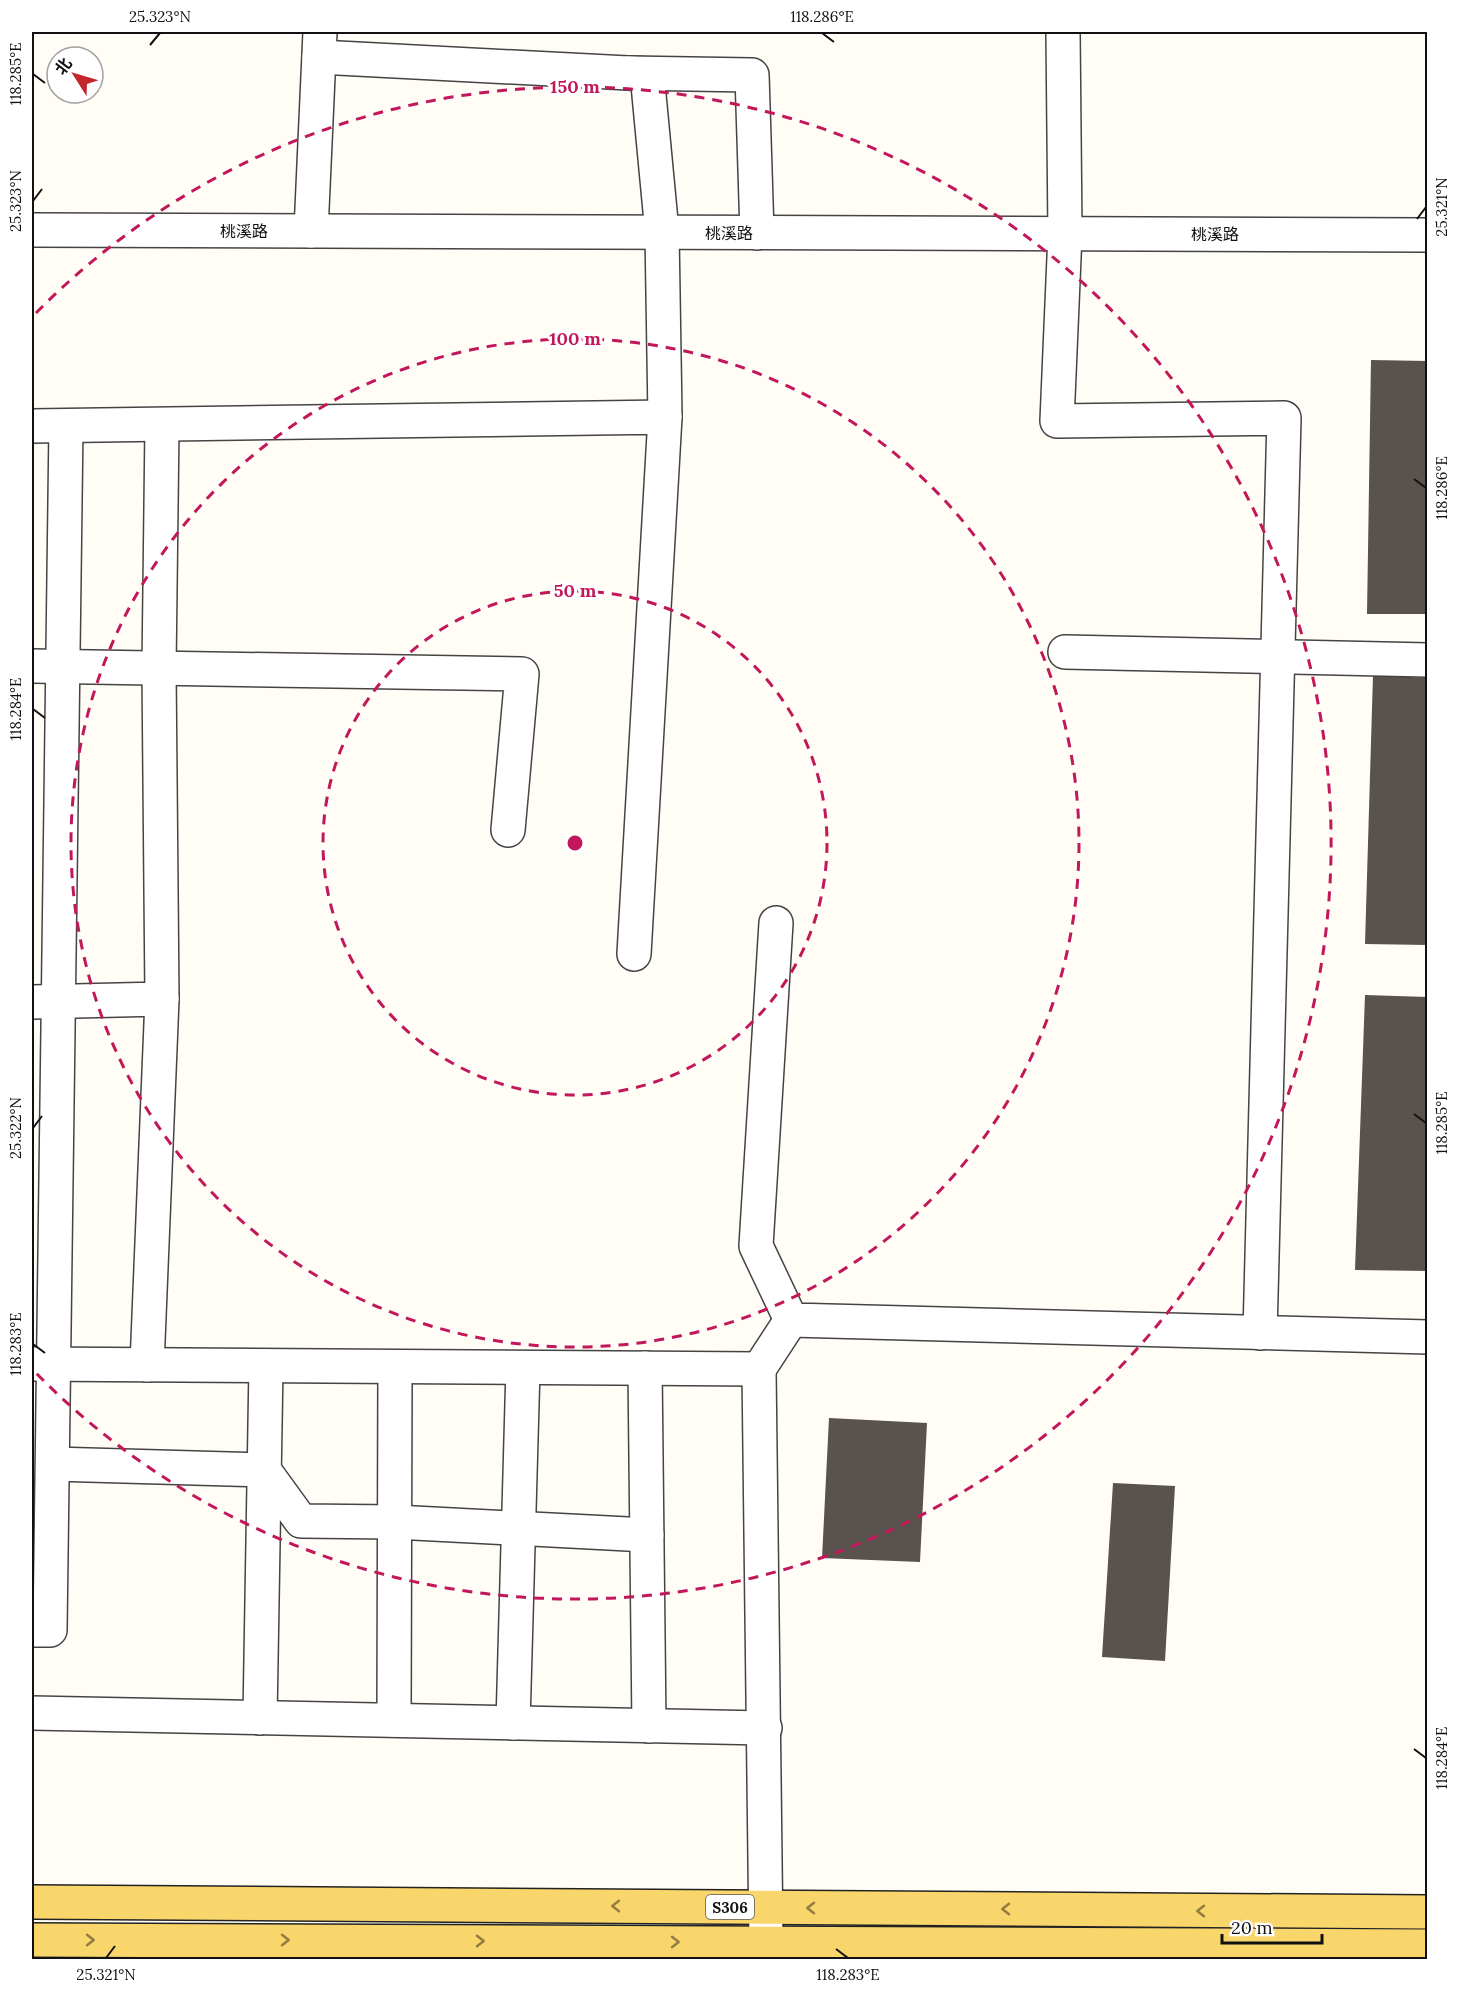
<svg xmlns="http://www.w3.org/2000/svg" width="1459" height="1991" font-family="Lora,'Noto Sans SC',serif">
	<style>
		.building { fill: #5a524d }
		.lines { fill: none; stroke-linecap: round; stroke-linejoin: round }
		.minor-casing { stroke: #444; stroke-width: 36 }
		.major-casing { stroke: #222; stroke-width: 36 }
		.minor { stroke: #fff; stroke-width: 33 }
		.major { stroke: #f9d66b; stroke-width: 33 }
		.oneway { stroke: #917d42 }
		.ticks { fill: none; stroke: #111; stroke-width: 2 }
		.ring { fill: none; stroke: #c2185b; stroke-width: 3; stroke-dasharray: 10 8 }
		.labels { text-anchor: middle; dominant-baseline: central; stroke-width: 6; stroke-linejoin: round; paint-order: stroke }
		.shield { fill: #fff; stroke: #585858; stroke-width: 1.5 }
		.shield-label { font-size: 15px; font-weight: bold; fill: #111 }
		.street-label { font-size: 16px; fill: #111; stroke: #fff }
		.centre { fill: #c2185b; stroke: #fff; stroke-width: 3 }
		.ring-label { font-size: 18px; text-anchor: middle; font-weight: bold; fill: #c2185b; stroke: #fff; stroke-width: 6; stroke-linejoin: round; paint-order: stroke }
		.neatline { fill: none; stroke: #111; stroke-width: 2 }
		.ticks-label { font-size: 15px; text-anchor: middle; fill: #111 }
	</style>
	<rect width="100%" height="100%" fill="#fffdf5"/>
	<g class="building">
		<polygon points="1371,360 1428,361 1428,614 1367,614"/>
		<polygon points="1373,675 1428,678 1428,945 1365,944"/>
		<polygon points="1365,995 1428,997 1428,1271 1355,1270"/>
		<polygon points="829,1418 927,1423 920,1562 822,1558"/>
		<polygon points="1113,1483 1175,1486 1165,1661 1102,1657"/>
	</g>
	<g class="lines">
		<g class="minor-casing">
			<g id="minor">
				<polyline points="1063,32 1065,234 1057,421 1284,418 1260,1333"/>
				<polyline points="319,57 647,74 662,232 665,417"/>
				<polyline points="628,73 752,75 757,233"/>
				<polyline points="32,230 1428,235"/>
				<polyline points="311,231 320,32"/>
				<polyline points="32,426 665,417 634,954"/>
				<polyline points="1065,652 1428,660"/>
				<polyline points="32,666 522,674 508,830"/>
				<polyline points="776,923 756,1246 791,1320 1428,1337"/>
				<polyline points="32,1002 162,999 159,669 162,425"/>
				<polyline points="33,1364 759,1369 791,1320"/>
				<polyline points="147,1365 162,999"/>
				<polyline points="645,1368 649,1726"/>
				<polyline points="759,1369 766,1942"/>
				<polyline points="53,1464 264,1470 301,1521 395,1522 647,1535"/>
				<polyline points="32,1630 50,1630 66,426"/>
				<polyline points="32,1713 765,1728"/>
				<polyline points="260,1718 266,1366"/>
				<polyline points="394,1720 395,1367"/>
				<polyline points="513,1723 523,1368"/>
			</g>
		</g>
		<g class="major-casing">
			<g id="major">
				<polyline points="32,1902 1428,1912"/>
				<polyline points="32,1940 1428,1946"/>
			</g>
		</g>
		<use href="#minor" class="minor"/>
		<use href="#major" class="major"/>
	</g>
	<defs><path id="oneway-chevron" d="M-2-3.5L2.5 0L-2 3.5" fill="none" stroke-width="1.6" stroke-linecap="round" stroke-linejoin="round" transform="scale(1.5)"/></defs>
	<g class="oneway">
		<use href="#oneway-chevron" transform="translate(616 1906) rotate(-180)"/>
		<use href="#oneway-chevron" transform="translate(811 1908) rotate(-180)"/>
		<use href="#oneway-chevron" transform="translate(1006 1909) rotate(-180)"/>
		<use href="#oneway-chevron" transform="translate(1201 1911) rotate(-180)"/>
		<use href="#oneway-chevron" transform="translate(90 1940)"/>
		<use href="#oneway-chevron" transform="translate(285 1940)"/>
		<use href="#oneway-chevron" transform="translate(480 1941)"/>
		<use href="#oneway-chevron" transform="translate(675 1942)"/>
	</g>
	<path class="ticks" d="M 822,33 L 834,42M 150,45 L 160,33M 33,74 L 45,83M 33,201 L 42,189M 1417,219 L 1426,207M 1414,479 L 1426,488M 33,709 L 45,718M 1414,1114 L 1426,1123M 33,1128 L 42,1116M 33,1344 L 45,1353M 1414,1749 L 1426,1758M 836,1949 L 848,1958M 106,1958 L 115,1946"/>
	<g class="ring">
		<circle cx="575" cy="843" r="252"/>
		<circle cx="575" cy="843" r="504"/>
		<path d="M36 313A756 756 0 1 1 36 1373"/>
	</g>
	<g class="labels">
		<rect class="shield" x="706" y="1895" width="48" height="24" rx="4.5"/>
		<g class="shield-label">
			<text x="730" y="1907">S306</text>
		</g>
		<g class="street-label">
			<text x="244" y="231">桃溪路</text>
			<text x="729" y="233">桃溪路</text>
			<text x="1215" y="234">桃溪路</text>
		</g>
	</g>
	<circle cx="575" cy="843" r="9" class="centre"/>
	<g class="ring-label">
		<text x="575" y="93">150 m</text>
		<text x="575" y="345">100 m</text>
		<text x="575" y="597">50 m</text>
	</g>
	<rect width="1459" height="1991" fill="none" stroke="#ffffff" stroke-width="66"/>
	<g transform="translate(75 75) rotate(307)"><circle r="28" fill="#ffffff" stroke="#a0a0a0" stroke-width="1.5"/>
	<path d="M0-4.5L10 22L0 15L-10 22Z" fill="#c4262e"/>
	<text y="-9" font-size="16" font-weight="bold" text-anchor="middle" fill="#111111">北</text>
	</g>
	<path d="M1222 1934v9h100v-9" fill="none" stroke="#111111" stroke-width="3"/>
	<text x="1231" y="1934" font-size="18" fill="#111111" stroke="#ffffff" stroke-width="4.5" paint-order="stroke">20 m</text>
	<rect x="33" y="33" width="1393" height="1925" class="neatline"/>
	<g class="ticks-label">
		<text x="160" y="22">25.323°N</text>
		<text x="822" y="22">118.286°E</text>
		<text transform="translate(16 74) rotate(-90)" y="5">118.285°E</text>
		<text transform="translate(16 201) rotate(-90)" y="5">25.323°N</text>
		<text transform="translate(1442 207) rotate(-90)" y="5">25.321°N</text>
		<text transform="translate(1442 488) rotate(-90)" y="5">118.286°E</text>
		<text transform="translate(16 709) rotate(-90)" y="5">118.284°E</text>
		<text transform="translate(1442 1123) rotate(-90)" y="5">118.285°E</text>
		<text transform="translate(16 1128) rotate(-90)" y="5">25.322°N</text>
		<text transform="translate(16 1344) rotate(-90)" y="5">118.283°E</text>
		<text transform="translate(1442 1758) rotate(-90)" y="5">118.284°E</text>
		<text x="106" y="1980">25.321°N</text>
		<text x="848" y="1980">118.283°E</text>
	</g>
</svg>
